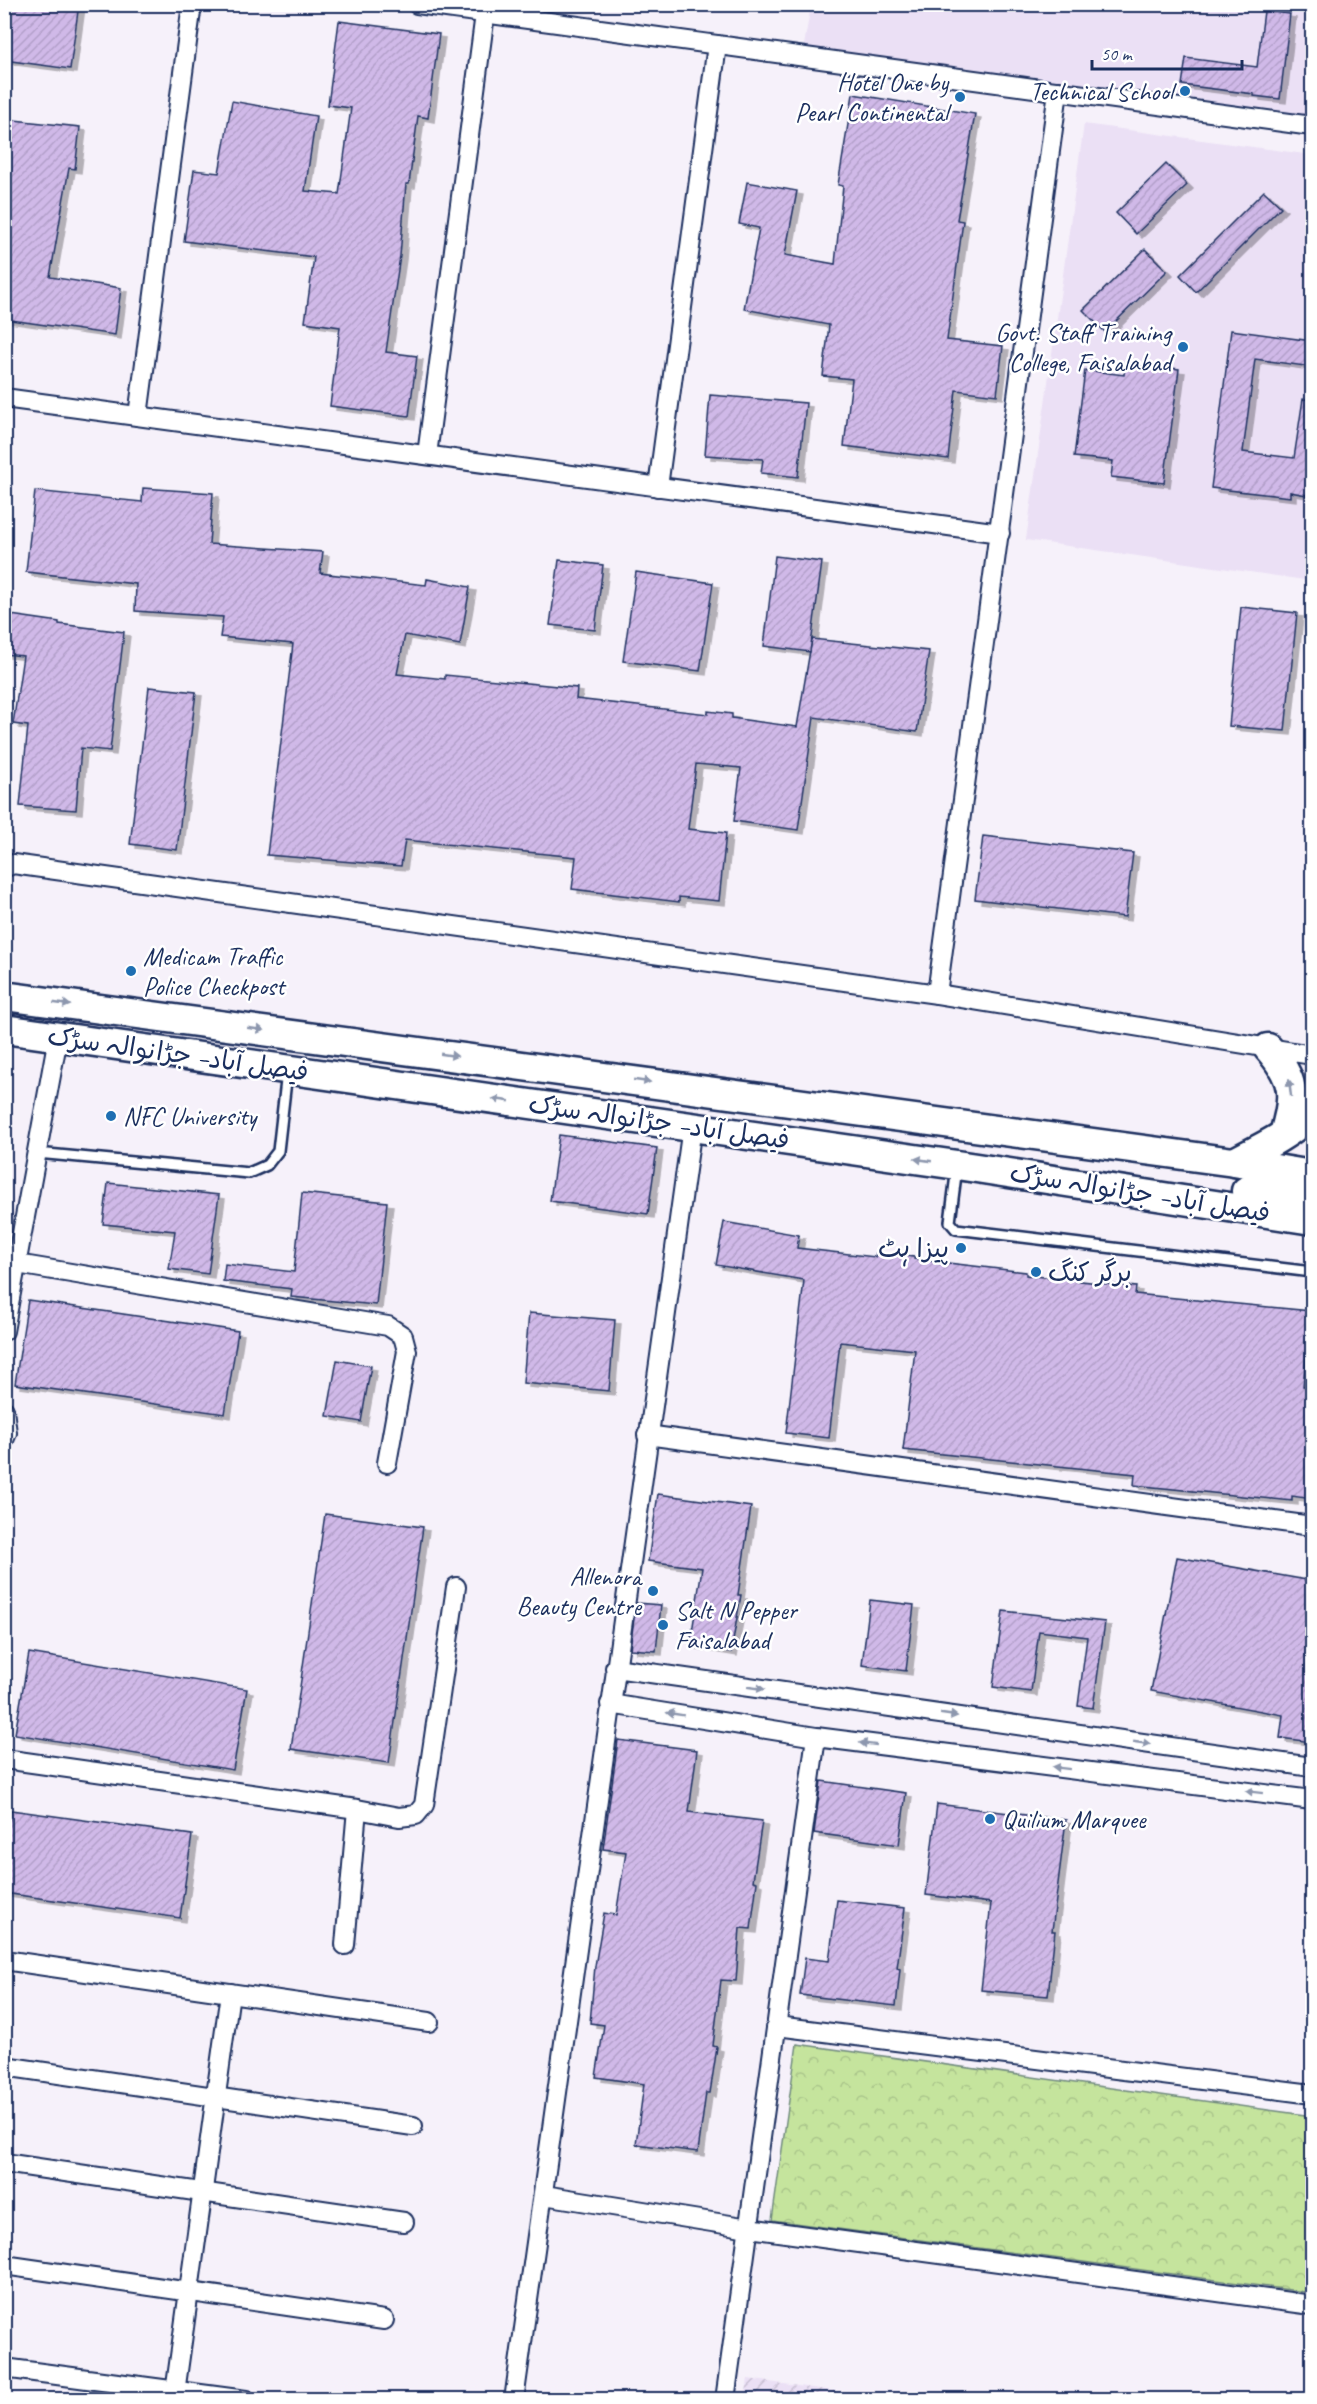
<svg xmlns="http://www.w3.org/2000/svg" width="1317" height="2404" font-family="Caveat,'Playpen Sans Arabic',sans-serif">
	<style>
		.built { fill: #ebe0f5 }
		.industrial { fill: url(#industrial-furrows) }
		.park { fill: url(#park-crowns); stroke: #708a7e; stroke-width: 1.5 }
		.building { fill: url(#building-hatch); stroke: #1b2f5e; stroke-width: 1.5; filter: url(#shadow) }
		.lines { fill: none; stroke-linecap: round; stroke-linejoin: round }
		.lane-casing { stroke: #1b2f5e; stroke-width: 14 }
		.street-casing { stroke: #1b2f5e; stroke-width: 22 }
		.primary-casing { stroke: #1b2f5e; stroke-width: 33 }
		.lane { stroke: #fff; stroke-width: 9 }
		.street { stroke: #fff; stroke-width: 18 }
		.primary { stroke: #fff; stroke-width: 28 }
		.oneway { fill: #8d97ae }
		.poi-dot { fill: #1f6fb2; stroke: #fff; stroke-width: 2 }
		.labels { text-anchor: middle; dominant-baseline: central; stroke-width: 5; stroke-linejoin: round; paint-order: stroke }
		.poi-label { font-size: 26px; fill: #1b2f5e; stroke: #fff; text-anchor: end }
		.street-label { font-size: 26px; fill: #1b2f5e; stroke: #fff }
	</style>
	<defs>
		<pattern id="industrial-furrows" width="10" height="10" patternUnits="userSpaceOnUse" patternTransform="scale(1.5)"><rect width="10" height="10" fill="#ebe0f5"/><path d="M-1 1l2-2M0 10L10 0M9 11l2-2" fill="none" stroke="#c9c0d4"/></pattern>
		<pattern id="park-crowns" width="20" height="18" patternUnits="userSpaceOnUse" patternTransform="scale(1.5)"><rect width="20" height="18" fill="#c5e49d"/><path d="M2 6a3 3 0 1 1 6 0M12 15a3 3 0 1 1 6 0" fill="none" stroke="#a9c48a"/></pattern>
		<pattern id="building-hatch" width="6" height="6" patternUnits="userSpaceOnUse" patternTransform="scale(1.5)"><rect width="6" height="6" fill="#d0b9e8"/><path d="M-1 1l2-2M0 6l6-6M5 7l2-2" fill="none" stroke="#b29fc9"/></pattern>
		<filter id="shadow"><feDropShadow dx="6" dy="4" stdDeviation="0" flood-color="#0004"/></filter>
	</defs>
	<rect width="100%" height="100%" fill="#f6f1fa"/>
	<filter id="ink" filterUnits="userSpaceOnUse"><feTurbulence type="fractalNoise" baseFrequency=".0167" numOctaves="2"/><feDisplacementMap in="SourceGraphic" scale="12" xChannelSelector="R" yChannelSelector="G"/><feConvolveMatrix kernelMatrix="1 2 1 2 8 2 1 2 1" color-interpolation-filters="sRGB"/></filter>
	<g filter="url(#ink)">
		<g class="built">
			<polygon points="811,5 1312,5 1312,126 802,57"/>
			<polygon points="1084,124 1312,155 1312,581 1026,540"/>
		</g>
		<polygon class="industrial" points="748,2379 891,2399 745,2399"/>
		<polygon class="park" points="797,2044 1312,2116 1312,2293 772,2220"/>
		<g class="building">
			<polygon points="4,4 79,4 70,69 4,60"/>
			<polygon points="1264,11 1290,14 1280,99 1254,96 1254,94 1182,85 1186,58 1257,67"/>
			<polygon points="339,21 439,34 428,118 418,116 409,184 406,184 400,256 386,352 417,356 409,416 330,406 340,327 305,322 314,257 184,241 194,170 219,173 232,101 316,116 305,191 339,194 351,108 328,105"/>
			<polygon points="853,94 975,114 957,220 963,221 947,340 1003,346 997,395 956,390 948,459 844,446 852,379 823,376 829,325 744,309 759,228 739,224 747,182 797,191 785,255 835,264 843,186 838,185"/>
			<polygon points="4,119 80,127 75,169 69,168 50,277 121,288 115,335 4,319"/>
			<polygon points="1166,164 1187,185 1136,234 1116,213"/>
			<polygon points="1264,191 1281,207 1196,292 1180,275"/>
			<polygon points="1145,249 1167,271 1105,332 1083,310"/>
			<polygon points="1231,330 1312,341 1312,367 1255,359 1243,452 1294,458 1303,399 1312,400 1312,496 1290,492 1290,497 1211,488"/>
			<polygon points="1125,363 1179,369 1164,483 1111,477 1113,461 1074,457 1085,370 1124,375"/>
			<polygon points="710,395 806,403 798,477 761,473 763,459 705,455"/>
			<polygon points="143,488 213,493 209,544 323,552 320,573 426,585 427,579 470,587 460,645 405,635 397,674 445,679 445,675 577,688 576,699 708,714 708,711 732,714 732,718 797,727 812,639 929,651 917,732 814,717 798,830 734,821 741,768 696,764 688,829 726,833 719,901 679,897 679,902 572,889 576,857 405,840 401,866 267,855 293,644 220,637 223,617 135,611 136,584 26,572 35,491 142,502"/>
			<polygon points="775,556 822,562 810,652 764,646"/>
			<polygon points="559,560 603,565 595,630 550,625"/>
			<polygon points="636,572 713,583 700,671 623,661"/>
			<polygon points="1241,607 1297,613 1285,731 1229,726"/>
			<polygon points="4,614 59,622 59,624 124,632 110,751 81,748 76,810 20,806 28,726 13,724 23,656 4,654"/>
			<polygon points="149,687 196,692 177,850 130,844"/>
			<polygon points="983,836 1133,853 1125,917 975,899"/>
			<polygon points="559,1135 657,1148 648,1214 550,1201"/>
			<polygon points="108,1183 219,1195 208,1274 169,1269 175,1231 103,1224"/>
			<polygon points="302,1193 387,1202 376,1305 291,1297 292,1289 223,1281 225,1264 294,1272"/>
			<polygon points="724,1222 799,1235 797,1248 875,1257 876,1253 914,1257 914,1259 1026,1272 1026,1275 1136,1287 1135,1294 1311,1311 1303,1386 1312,1386 1312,1499 1292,1496 1292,1501 1134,1485 1135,1474 903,1450 915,1350 840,1342 829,1438 786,1433 804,1280 716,1265"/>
			<polygon points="28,1300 238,1331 225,1414 15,1384"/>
			<polygon points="529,1313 615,1320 609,1391 523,1383"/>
			<polygon points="337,1360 371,1366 361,1422 327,1416"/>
			<polygon points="658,1494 751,1507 738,1595 741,1595 731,1652 690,1645 702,1568 648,1561"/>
			<polygon points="325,1514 423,1527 389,1763 291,1749"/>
			<polygon points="1177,1557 1312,1581 1312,1742 1280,1738 1283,1715 1151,1691"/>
			<polygon points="870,1600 914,1605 906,1671 862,1665"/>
			<polygon points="636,1603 661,1605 656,1651 630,1649"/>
			<polygon points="1003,1611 1105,1622 1093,1708 1078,1706 1087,1637 1039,1631 1031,1692 993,1687"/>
			<polygon points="29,1653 247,1689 233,1770 15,1734"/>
			<polygon points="618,1740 697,1750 689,1812 762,1821 753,1881 757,1882 751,1929 740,1928 736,1981 721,1980 713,2046 717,2047 710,2093 706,2093 698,2152 636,2144 644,2084 596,2077 604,2025 590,2023 595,1966 604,1913 616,1915 626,1852 603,1849"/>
			<polygon points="821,1781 906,1793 899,1845 814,1833"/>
			<polygon points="937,1804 1066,1820 1052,1931 1055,1931 1048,1996 981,1990 991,1903 926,1895"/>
			<polygon points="11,1810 192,1835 180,1918 4,1893 4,1858"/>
			<polygon points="837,1900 905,1908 897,1968 900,1969 896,2006 800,1995 805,1958 829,1961"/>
		</g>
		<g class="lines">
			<g class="lane-casing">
				<g id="lane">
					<polyline points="37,1153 249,1173 267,1165 278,1151 287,1072"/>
					<polyline points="957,1167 950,1222 956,1229 1312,1272"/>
				</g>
			</g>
			<g class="street-casing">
				<g id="street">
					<polyline points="417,4 1312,126"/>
					<polyline points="4,398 1000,533"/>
					<polyline points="138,416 192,4"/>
					<polyline points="427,455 485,14"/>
					<polyline points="658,487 717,45"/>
					<polyline points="4,868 13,864 937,994 1312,1055"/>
					<polyline points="937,994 1058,91"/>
					<polyline points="17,1264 388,1326 403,1336 407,1351 387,1463"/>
					<polyline points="4,1331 58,1037"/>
					<polyline points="4,1410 7,1433 4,1440"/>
					<polyline points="647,1435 1312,1526"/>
					<polyline points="615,1668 1312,1767"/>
					<polyline points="610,1704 816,1737 1312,1800"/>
					<polyline points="4,1759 357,1809 399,1817 416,1815 424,1805 456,1587"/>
					<polyline points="345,1945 357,1809"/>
					<polyline points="4,1960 429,2022"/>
					<polyline points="777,2026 1312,2094"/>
					<polyline points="4,2066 413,2126"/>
					<polyline points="4,2163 404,2222"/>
					<polyline points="544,2195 749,2228 1312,2305"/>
					<polyline points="4,2265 384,2320"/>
					<polyline points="4,2368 246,2400"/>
					<polyline points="174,2400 230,1993"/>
					<path d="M 514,2400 C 576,1976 630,1551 692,1127"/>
					<polyline points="725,2400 816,1737"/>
				</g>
			</g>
			<g class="primary-casing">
				<g id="primary">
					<polyline points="4,996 1234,1162 1312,1175"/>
					<polyline points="4,1029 957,1165 1312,1220"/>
					<path d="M 1268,1048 C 1295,1079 1296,1095 1284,1134"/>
					<path d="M 1234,1162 C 1261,1148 1291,1134 1312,1112"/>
					<polyline points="1246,1191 1312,1196"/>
				</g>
			</g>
			<use href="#lane" class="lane"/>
			<use href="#street" class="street"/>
			<use href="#primary" class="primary"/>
		</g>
		<defs><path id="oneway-solid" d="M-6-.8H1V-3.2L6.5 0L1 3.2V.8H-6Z" transform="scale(1.5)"/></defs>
		<g class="oneway">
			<use href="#oneway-solid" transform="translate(62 1004) rotate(8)"/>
			<use href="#oneway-solid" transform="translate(256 1029) rotate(8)"/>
			<use href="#oneway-solid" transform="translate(449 1055) rotate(8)"/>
			<use href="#oneway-solid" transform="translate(642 1081) rotate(8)"/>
			<use href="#oneway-solid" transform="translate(1290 1088) rotate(-97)"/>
			<use href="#oneway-solid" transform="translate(501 1100) rotate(-172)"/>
			<use href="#oneway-solid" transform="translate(923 1160) rotate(-172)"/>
			<use href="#oneway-solid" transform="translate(756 1688) rotate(8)"/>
			<use href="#oneway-solid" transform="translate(675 1714) rotate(-171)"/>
			<use href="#oneway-solid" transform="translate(949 1715) rotate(8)"/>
			<use href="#oneway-solid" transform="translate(1142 1743) rotate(8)"/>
			<use href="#oneway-solid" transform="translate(868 1744) rotate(-173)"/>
			<use href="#oneway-solid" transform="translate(1061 1768) rotate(-173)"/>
			<use href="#oneway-solid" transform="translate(1254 1792) rotate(-173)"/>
		</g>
	</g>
	<g class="poi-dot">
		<circle cx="1185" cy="91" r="6"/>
		<circle cx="960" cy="97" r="6"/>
		<circle cx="1183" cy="347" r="6"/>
		<circle cx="131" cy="971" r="6"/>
		<circle cx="111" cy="1116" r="6"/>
		<circle cx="961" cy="1248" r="6"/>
		<circle cx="1036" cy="1272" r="6"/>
		<circle cx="653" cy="1591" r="6"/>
		<circle cx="663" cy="1625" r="6"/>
		<circle cx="990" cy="1819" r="6"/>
	</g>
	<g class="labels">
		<g class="poi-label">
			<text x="948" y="82">Hotel One by<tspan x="948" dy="30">Pearl Continental</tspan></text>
			<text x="1173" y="91">Technical School</text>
			<text x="1171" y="332">Govt. Staff Training<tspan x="1171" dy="30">College, Faisalabad</tspan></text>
			<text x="143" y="956" text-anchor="start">Medicam Traffic<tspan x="143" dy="30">Police Checkpost</tspan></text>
			<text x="123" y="1116" text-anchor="start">NFC University</text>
			<text x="949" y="1248">پیزا ہٹ</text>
			<text x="1048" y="1272" text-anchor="start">برگر کنگ</text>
			<text x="641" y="1576">Allenora<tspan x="641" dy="30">Beauty Centre</tspan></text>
			<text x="675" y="1610" text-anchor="start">Salt N Pepper<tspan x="675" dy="30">Faisalabad</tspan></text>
			<text x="1002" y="1819" text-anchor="start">Quilium Marquee</text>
		</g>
		<g class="street-label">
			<text transform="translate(178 1054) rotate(8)">فیصل آباد– جڑانوالہ سڑک</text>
			<text transform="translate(659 1122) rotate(8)">فیصل آباد– جڑانوالہ سڑک</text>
			<text transform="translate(1140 1193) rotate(9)">فیصل آباد– جڑانوالہ سڑک</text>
		</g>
	</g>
	<rect width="1317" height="2404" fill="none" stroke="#fff" stroke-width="24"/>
	<rect x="12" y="12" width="1293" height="2380" fill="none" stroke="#1b2f5e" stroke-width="2" filter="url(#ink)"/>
	<path d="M1092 60v9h150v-9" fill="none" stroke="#1b2f5e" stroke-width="3"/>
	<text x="1101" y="60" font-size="18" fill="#1b2f5e" stroke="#ffffff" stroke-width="4.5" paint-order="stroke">50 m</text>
</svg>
